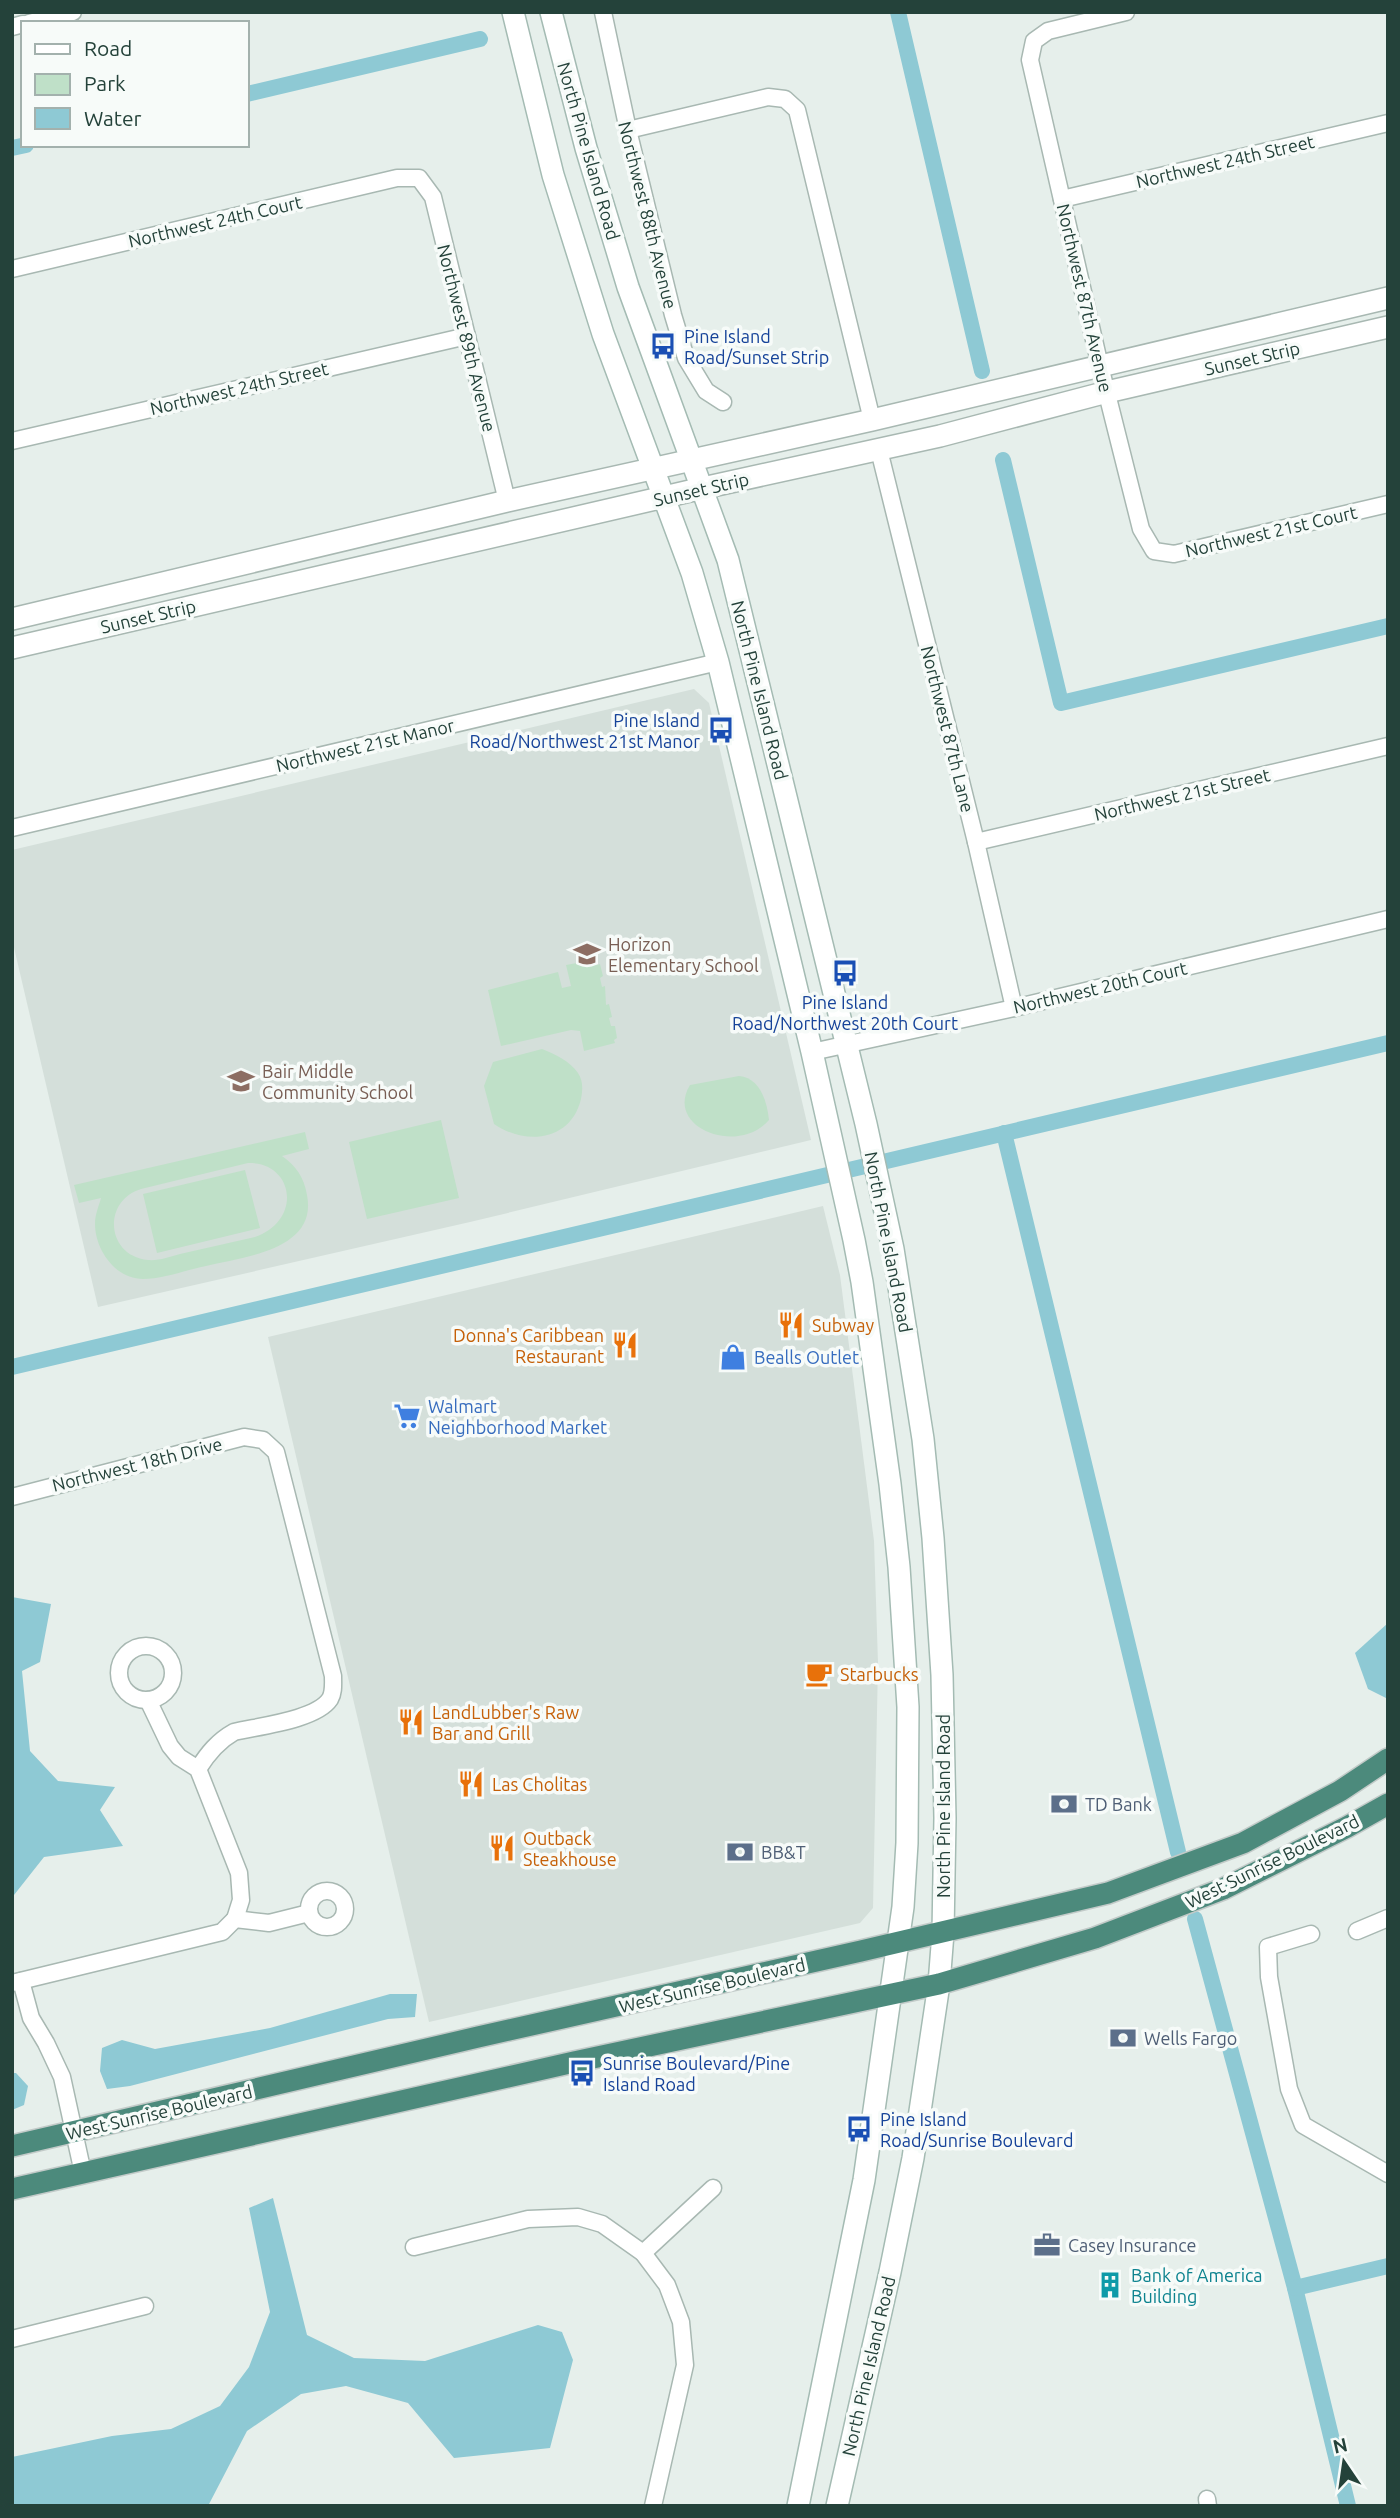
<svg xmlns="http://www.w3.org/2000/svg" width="1400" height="2518" font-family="Ubuntu,sans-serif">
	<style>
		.built { fill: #d4dfda }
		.green { fill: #bfe0c8; fill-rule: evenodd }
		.water { fill: #8ec9d4 }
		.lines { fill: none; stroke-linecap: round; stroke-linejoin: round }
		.canal { stroke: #8ec9d4; stroke-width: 16 }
		.minor-casing { stroke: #a8b8b2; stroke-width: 19 }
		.tertiary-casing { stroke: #a8b8b2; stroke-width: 24 }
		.secondary-casing { stroke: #a4bbb3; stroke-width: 24 }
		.trunk-casing { stroke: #c2cac8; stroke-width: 24 }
		.minor { stroke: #fff; stroke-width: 16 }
		.tertiary { stroke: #fff; stroke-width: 21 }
		.secondary { stroke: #fff; stroke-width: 21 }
		.trunk { stroke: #4c8a7c; stroke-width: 21 }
		.labels { text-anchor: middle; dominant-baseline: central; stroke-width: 7; stroke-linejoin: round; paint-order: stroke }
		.street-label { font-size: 18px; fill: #24423a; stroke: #f7fbf9 }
		.transit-label { font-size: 18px; fill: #164399; stroke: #f7fbf9; text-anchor: start }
		.education-label { font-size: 18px; fill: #785e54; stroke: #f7fbf9; text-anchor: start }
		.food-label { font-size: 18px; fill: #c56008; stroke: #f7fbf9; text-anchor: start }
		.shop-label { font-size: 18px; fill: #366cbe; stroke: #f7fbf9; text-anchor: start }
		.service-label { font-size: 18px; fill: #4e5e75; stroke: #f7fbf9; text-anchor: start }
		.culture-label { font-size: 18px; fill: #0d838f; stroke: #f7fbf9; text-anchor: start }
	</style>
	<rect width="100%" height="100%" fill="#e6efeb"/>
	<g class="built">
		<polygon points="694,689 709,703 811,1140 470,1222 98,1307 12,939 12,850"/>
		<polygon points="823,1206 840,1275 874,1541 878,1663 873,1908 860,1923 429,2022 268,1337"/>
	</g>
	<g class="green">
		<polygon points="593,960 597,965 600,964 603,976 600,978 602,987 605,986 606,1005 609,1004 612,1017 609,1018 611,1026 615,1026 617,1038 614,1040 615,1043 584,1051 580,1031 571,1030 501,1046 488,990 558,972 562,988 571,986 566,965"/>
		<path d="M 542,1049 C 555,1054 570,1061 578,1073 C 583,1080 583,1090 581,1099 C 571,1141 526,1146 494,1124 L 484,1086 L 493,1062 Z"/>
		<path d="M 739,1076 C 760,1078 767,1101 769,1120 C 738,1156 664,1128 690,1085 Z"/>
		<polygon points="441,1120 459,1198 367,1219 349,1142"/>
		<path d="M 305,1132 L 309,1149 L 282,1156 C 296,1166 304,1177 307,1195 C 318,1250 243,1257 206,1266 C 186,1270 163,1279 143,1279 C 115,1279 95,1249 95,1224 C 95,1214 99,1206 101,1198 L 79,1203 L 74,1185 ZM 248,1163 C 294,1162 303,1220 255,1237 C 230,1243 205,1248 180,1254 C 170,1257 158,1261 148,1260 C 106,1256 102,1201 141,1189 Z"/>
		<polygon points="245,1170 260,1228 157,1253 143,1194"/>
	</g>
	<g class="water">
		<polygon points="12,1597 51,1604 40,1662 22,1671 30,1751 58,1781 115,1787 100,1810 123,1846 44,1857 14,1895"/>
		<polygon points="1388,1623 1388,1699 1368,1689 1355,1653"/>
		<polygon points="390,1994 417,1994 415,2017 388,2019 130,2086 107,2089 100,2071 102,2048 122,2040 155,2049 270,2028"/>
		<polygon points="12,2073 16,2073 28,2086 24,2105 12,2110"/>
		<polygon points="273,2198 307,2335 354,2358 425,2361 538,2325 562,2332 573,2360 550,2448 454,2458 408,2403 346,2386 301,2394 247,2431 208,2506 12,2506 12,2457 112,2436 171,2429 220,2406 249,2367 270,2312 249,2208"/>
	</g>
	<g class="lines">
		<g class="canal">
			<polyline points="898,12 982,371"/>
			<polyline points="247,94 480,39"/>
			<polyline points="12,148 26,145"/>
			<polyline points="1003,460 1061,703 1388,626"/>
			<polyline points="1004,1133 1178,1852"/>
			<polyline points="12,1367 1388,1043"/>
			<polyline points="1195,1919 1295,2288 1348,2506"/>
			<polyline points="1295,2288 1388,2266"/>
		</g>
		<g class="minor-casing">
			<g id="minor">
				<polyline points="603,12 628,130 673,315 686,358 706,391 723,402"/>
				<polyline points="1126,12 1048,31 1034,41 1030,60 1100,366 1141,529 1154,551 1174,554 1388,504"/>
				<polyline points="29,23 73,12"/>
				<polyline points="12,27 23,24"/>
				<polyline points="628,130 768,97 785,99 797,110 872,420"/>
				<polyline points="1062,199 1388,123"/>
				<polyline points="12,269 397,178 419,178 433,197 507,501"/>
				<polyline points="12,441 467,336"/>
				<polyline points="879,450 976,842 1014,1008"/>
				<polyline points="12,828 718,662"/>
				<polyline points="976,842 1388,746"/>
				<polyline points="812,1052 1014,1008 1388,919"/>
				<path d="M 12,1497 L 244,1437 L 263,1440 L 276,1452 L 333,1676 C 333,1684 334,1692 330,1699 C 316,1720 259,1726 234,1732 C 218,1741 208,1753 198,1769"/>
				<circle cx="146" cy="1673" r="27"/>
				<polyline points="148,1700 170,1746 179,1757 198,1769 239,1873 241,1900 235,1919"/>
				<circle cx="327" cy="1909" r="18"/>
				<polyline points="1357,1931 1388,1918"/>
				<polyline points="1311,1934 1268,1947 1269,1977 1289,2089 1303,2125 1388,2174"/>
				<polyline points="21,1981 31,2018 46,2043 62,2077 83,2173"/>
				<polyline points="12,1983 222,1932 235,1919 269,1923 309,1913"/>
				<polyline points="414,2247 528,2219 578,2217 602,2224 643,2253 667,2285 681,2322 685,2365 653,2506"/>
				<polyline points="643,2253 713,2188"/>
				<polyline points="12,2339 145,2306"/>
				<polyline points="1207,2499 1208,2506"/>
			</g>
		</g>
		<g class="tertiary-casing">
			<g id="tertiary">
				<polyline points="12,619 507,501 872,420 1388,298"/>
				<polyline points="12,648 703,488 940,436 1107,392 1388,327"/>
			</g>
		</g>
		<g class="secondary-casing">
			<g id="secondary">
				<polyline points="513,12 553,175 603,334 692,573 718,662 812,1052 854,1240 862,1282 890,1484 899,1567 908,1707 907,1843 903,1907 864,2180 798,2506"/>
				<polyline points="551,12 586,148 628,287 728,560 866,1124 893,1249 923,1439 933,1538 942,1675 945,1818 943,1933 939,1984 913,2158 890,2272 837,2506"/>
			</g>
		</g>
		<g class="trunk-casing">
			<g id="trunk">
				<polyline points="12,2146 478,2037 861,1951 1108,1893 1243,1843 1340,1791 1388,1759"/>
				<polyline points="12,2189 574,2062 939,1984 1095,1938 1223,1889 1347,1827 1388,1804"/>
			</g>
		</g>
		<use href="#minor" class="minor"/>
		<use href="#tertiary" class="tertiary"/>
		<use href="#secondary" class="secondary"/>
		<use href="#trunk" class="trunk"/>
	</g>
	<defs>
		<g id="bus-bare" transform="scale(2.1)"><path d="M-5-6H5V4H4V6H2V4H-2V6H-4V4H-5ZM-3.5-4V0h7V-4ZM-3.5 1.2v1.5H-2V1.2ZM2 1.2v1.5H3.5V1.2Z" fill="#1a4fb4" stroke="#f7fbf9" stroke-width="2.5" paint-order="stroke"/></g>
		<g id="school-bare" transform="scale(2.1)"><path d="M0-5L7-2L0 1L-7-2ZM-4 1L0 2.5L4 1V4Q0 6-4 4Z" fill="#8d6e63" stroke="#f7fbf9" stroke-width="2.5" paint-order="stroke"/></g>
		<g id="restaurant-bare" transform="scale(2.1)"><path d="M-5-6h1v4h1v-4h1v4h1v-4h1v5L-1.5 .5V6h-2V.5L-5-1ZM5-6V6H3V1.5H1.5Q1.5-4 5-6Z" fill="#e8710a" stroke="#f7fbf9" stroke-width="2.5" paint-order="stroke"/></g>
		<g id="shop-bare" transform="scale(2.1)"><path d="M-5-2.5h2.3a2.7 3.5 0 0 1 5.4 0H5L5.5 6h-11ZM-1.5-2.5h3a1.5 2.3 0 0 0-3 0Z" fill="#3f7fe0" stroke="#f7fbf9" stroke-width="2.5" paint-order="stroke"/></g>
		<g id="supermarket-bare" transform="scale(2.1)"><path d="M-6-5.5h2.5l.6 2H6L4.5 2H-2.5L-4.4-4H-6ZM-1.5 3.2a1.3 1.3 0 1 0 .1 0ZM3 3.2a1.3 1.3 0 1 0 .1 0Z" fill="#3f7fe0" stroke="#f7fbf9" stroke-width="2.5" paint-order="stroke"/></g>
		<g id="cafe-bare" transform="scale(2.1)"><path d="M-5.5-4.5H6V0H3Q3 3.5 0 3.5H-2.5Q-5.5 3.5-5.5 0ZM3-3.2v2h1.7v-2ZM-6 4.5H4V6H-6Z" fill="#e8710a" stroke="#f7fbf9" stroke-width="2.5" paint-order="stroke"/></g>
		<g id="bank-bare" transform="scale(2.1)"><path d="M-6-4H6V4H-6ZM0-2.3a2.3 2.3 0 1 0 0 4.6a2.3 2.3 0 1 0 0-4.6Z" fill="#5c6f8a" stroke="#f7fbf9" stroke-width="2.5" paint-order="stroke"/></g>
		<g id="office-bare" transform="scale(2.1)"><path d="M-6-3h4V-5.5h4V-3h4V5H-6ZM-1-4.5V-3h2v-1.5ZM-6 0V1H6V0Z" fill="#5c6f8a" stroke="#f7fbf9" stroke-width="2.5" paint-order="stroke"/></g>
		<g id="building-bare" transform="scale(2.1)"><path d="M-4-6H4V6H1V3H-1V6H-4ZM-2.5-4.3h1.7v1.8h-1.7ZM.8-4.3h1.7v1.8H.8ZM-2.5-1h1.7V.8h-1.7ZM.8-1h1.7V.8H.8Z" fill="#0f9aa8" stroke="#f7fbf9" stroke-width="2.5" paint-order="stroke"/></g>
	</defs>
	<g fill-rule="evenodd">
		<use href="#bus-bare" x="663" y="346"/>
		<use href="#bus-bare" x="721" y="730"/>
		<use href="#school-bare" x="587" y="954"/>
		<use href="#bus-bare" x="845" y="973"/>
		<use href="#school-bare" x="241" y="1081"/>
		<use href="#restaurant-bare" x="791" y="1325"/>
		<use href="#restaurant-bare" x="625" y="1345"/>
		<use href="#shop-bare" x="733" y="1357"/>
		<use href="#supermarket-bare" x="407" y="1416"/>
		<use href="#cafe-bare" x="819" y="1674"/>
		<use href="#restaurant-bare" x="411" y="1722"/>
		<use href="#restaurant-bare" x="471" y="1784"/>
		<use href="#bank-bare" x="1064" y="1804"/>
		<use href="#restaurant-bare" x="502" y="1848"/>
		<use href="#bank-bare" x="740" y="1852"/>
		<use href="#bank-bare" x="1123" y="2038"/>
		<use href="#bus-bare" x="582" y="2073"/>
		<use href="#bus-bare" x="859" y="2129"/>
		<use href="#office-bare" x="1047" y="2245"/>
		<use href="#building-bare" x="1110" y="2285"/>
	</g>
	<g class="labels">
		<g class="street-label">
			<text transform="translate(589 151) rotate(74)">North Pine Island Road</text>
			<text transform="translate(1225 161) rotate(-13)">Northwest 24th Street</text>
			<text transform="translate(648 215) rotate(76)">Northwest 88th Avenue</text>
			<text transform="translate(215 221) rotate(-13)">Northwest 24th Court</text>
			<text transform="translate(1085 298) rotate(77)">Northwest 87th Avenue</text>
			<text transform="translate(467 338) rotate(76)">Northwest 89th Avenue</text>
			<text transform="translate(1252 358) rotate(-13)">Sunset Strip</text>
			<text transform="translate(239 388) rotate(-13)">Northwest 24th Street</text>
			<text transform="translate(701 489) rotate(-13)">Sunset Strip</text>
			<text transform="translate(1271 531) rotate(-13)">Northwest 21st Court</text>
			<text transform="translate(148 616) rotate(-13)">Sunset Strip</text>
			<text transform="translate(760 690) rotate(76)">North Pine Island Road</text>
			<text transform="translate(948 729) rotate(76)">Northwest 87th Lane</text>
			<text transform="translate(365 745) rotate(-13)">Northwest 21st Manor</text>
			<text transform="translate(1182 794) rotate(-13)">Northwest 21st Street</text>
			<text transform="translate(1100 987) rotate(-13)">Northwest 20th Court</text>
			<text transform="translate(889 1242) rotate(79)">North Pine Island Road</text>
			<text transform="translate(137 1464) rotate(-14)">Northwest 18th Drive</text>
			<text transform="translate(943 1806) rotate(-90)">North Pine Island Road</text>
			<text transform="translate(1272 1861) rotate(-26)">West Sunrise Boulevard</text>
			<text transform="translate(712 1985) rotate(-13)">West Sunrise Boulevard</text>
			<text transform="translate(159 2112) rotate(-13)">West Sunrise Boulevard</text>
			<text transform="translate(868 2366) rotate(-77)">North Pine Island Road</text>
		</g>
		<g class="transit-label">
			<text x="684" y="336">Pine Island<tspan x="684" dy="21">Road/Sunset Strip</tspan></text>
			<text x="700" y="720" text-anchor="end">Pine Island<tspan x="700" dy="21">Road/Northwest 21st Manor</tspan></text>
			<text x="845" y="1002" text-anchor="middle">Pine Island<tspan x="845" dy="21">Road/Northwest 20th Court</tspan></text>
			<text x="603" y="2063">Sunrise Boulevard/Pine<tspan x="603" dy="21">Island Road</tspan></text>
			<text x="880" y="2119">Pine Island<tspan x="880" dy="21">Road/Sunrise Boulevard</tspan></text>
		</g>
		<g class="education-label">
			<text x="608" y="944">Horizon<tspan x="608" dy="21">Elementary School</tspan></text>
			<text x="262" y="1071">Bair Middle<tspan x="262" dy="21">Community School</tspan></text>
		</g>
		<g class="food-label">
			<text x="812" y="1325">Subway</text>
			<text x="604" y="1335" text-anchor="end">Donna's Caribbean<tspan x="604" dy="21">Restaurant</tspan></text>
			<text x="840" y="1674">Starbucks</text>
			<text x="432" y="1712">LandLubber's Raw<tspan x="432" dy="21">Bar and Grill</tspan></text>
			<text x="492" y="1784">Las Cholitas</text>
			<text x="523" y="1838">Outback<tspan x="523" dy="21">Steakhouse</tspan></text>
		</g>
		<g class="shop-label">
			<text x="754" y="1357">Bealls Outlet</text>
			<text x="428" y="1406">Walmart<tspan x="428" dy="21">Neighborhood Market</tspan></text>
		</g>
		<g class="service-label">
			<text x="1085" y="1804">TD Bank</text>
			<text x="761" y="1852">BB&amp;T</text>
			<text x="1144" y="2038">Wells Fargo</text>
			<text x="1068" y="2245">Casey Insurance</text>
		</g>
		<g class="culture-label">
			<text x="1131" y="2275">Bank of America<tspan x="1131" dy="21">Building</tspan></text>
		</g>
	</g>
	<rect width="1400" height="2518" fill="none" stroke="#24423a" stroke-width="28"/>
	<rect x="21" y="21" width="228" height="126" fill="#f7fbf9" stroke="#a3b1ad" stroke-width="2"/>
	<rect x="35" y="44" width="35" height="10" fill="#ffffff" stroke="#a3b1ad" stroke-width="2"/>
	<text x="84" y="56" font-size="21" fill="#24423a">Road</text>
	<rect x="35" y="74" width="35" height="21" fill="#bfe0c8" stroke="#a3b1ad" stroke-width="2"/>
	<text x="84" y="91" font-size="21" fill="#24423a">Park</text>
	<rect x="35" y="108" width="35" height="21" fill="#8ec9d4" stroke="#a3b1ad" stroke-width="2"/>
	<text x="84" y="126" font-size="21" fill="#24423a">Water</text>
	<g transform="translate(1344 2462) rotate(347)" stroke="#f7fbf9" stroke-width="5" paint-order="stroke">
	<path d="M0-5L12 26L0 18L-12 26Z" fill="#24423a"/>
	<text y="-10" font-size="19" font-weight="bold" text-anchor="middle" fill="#24423a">N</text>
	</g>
</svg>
